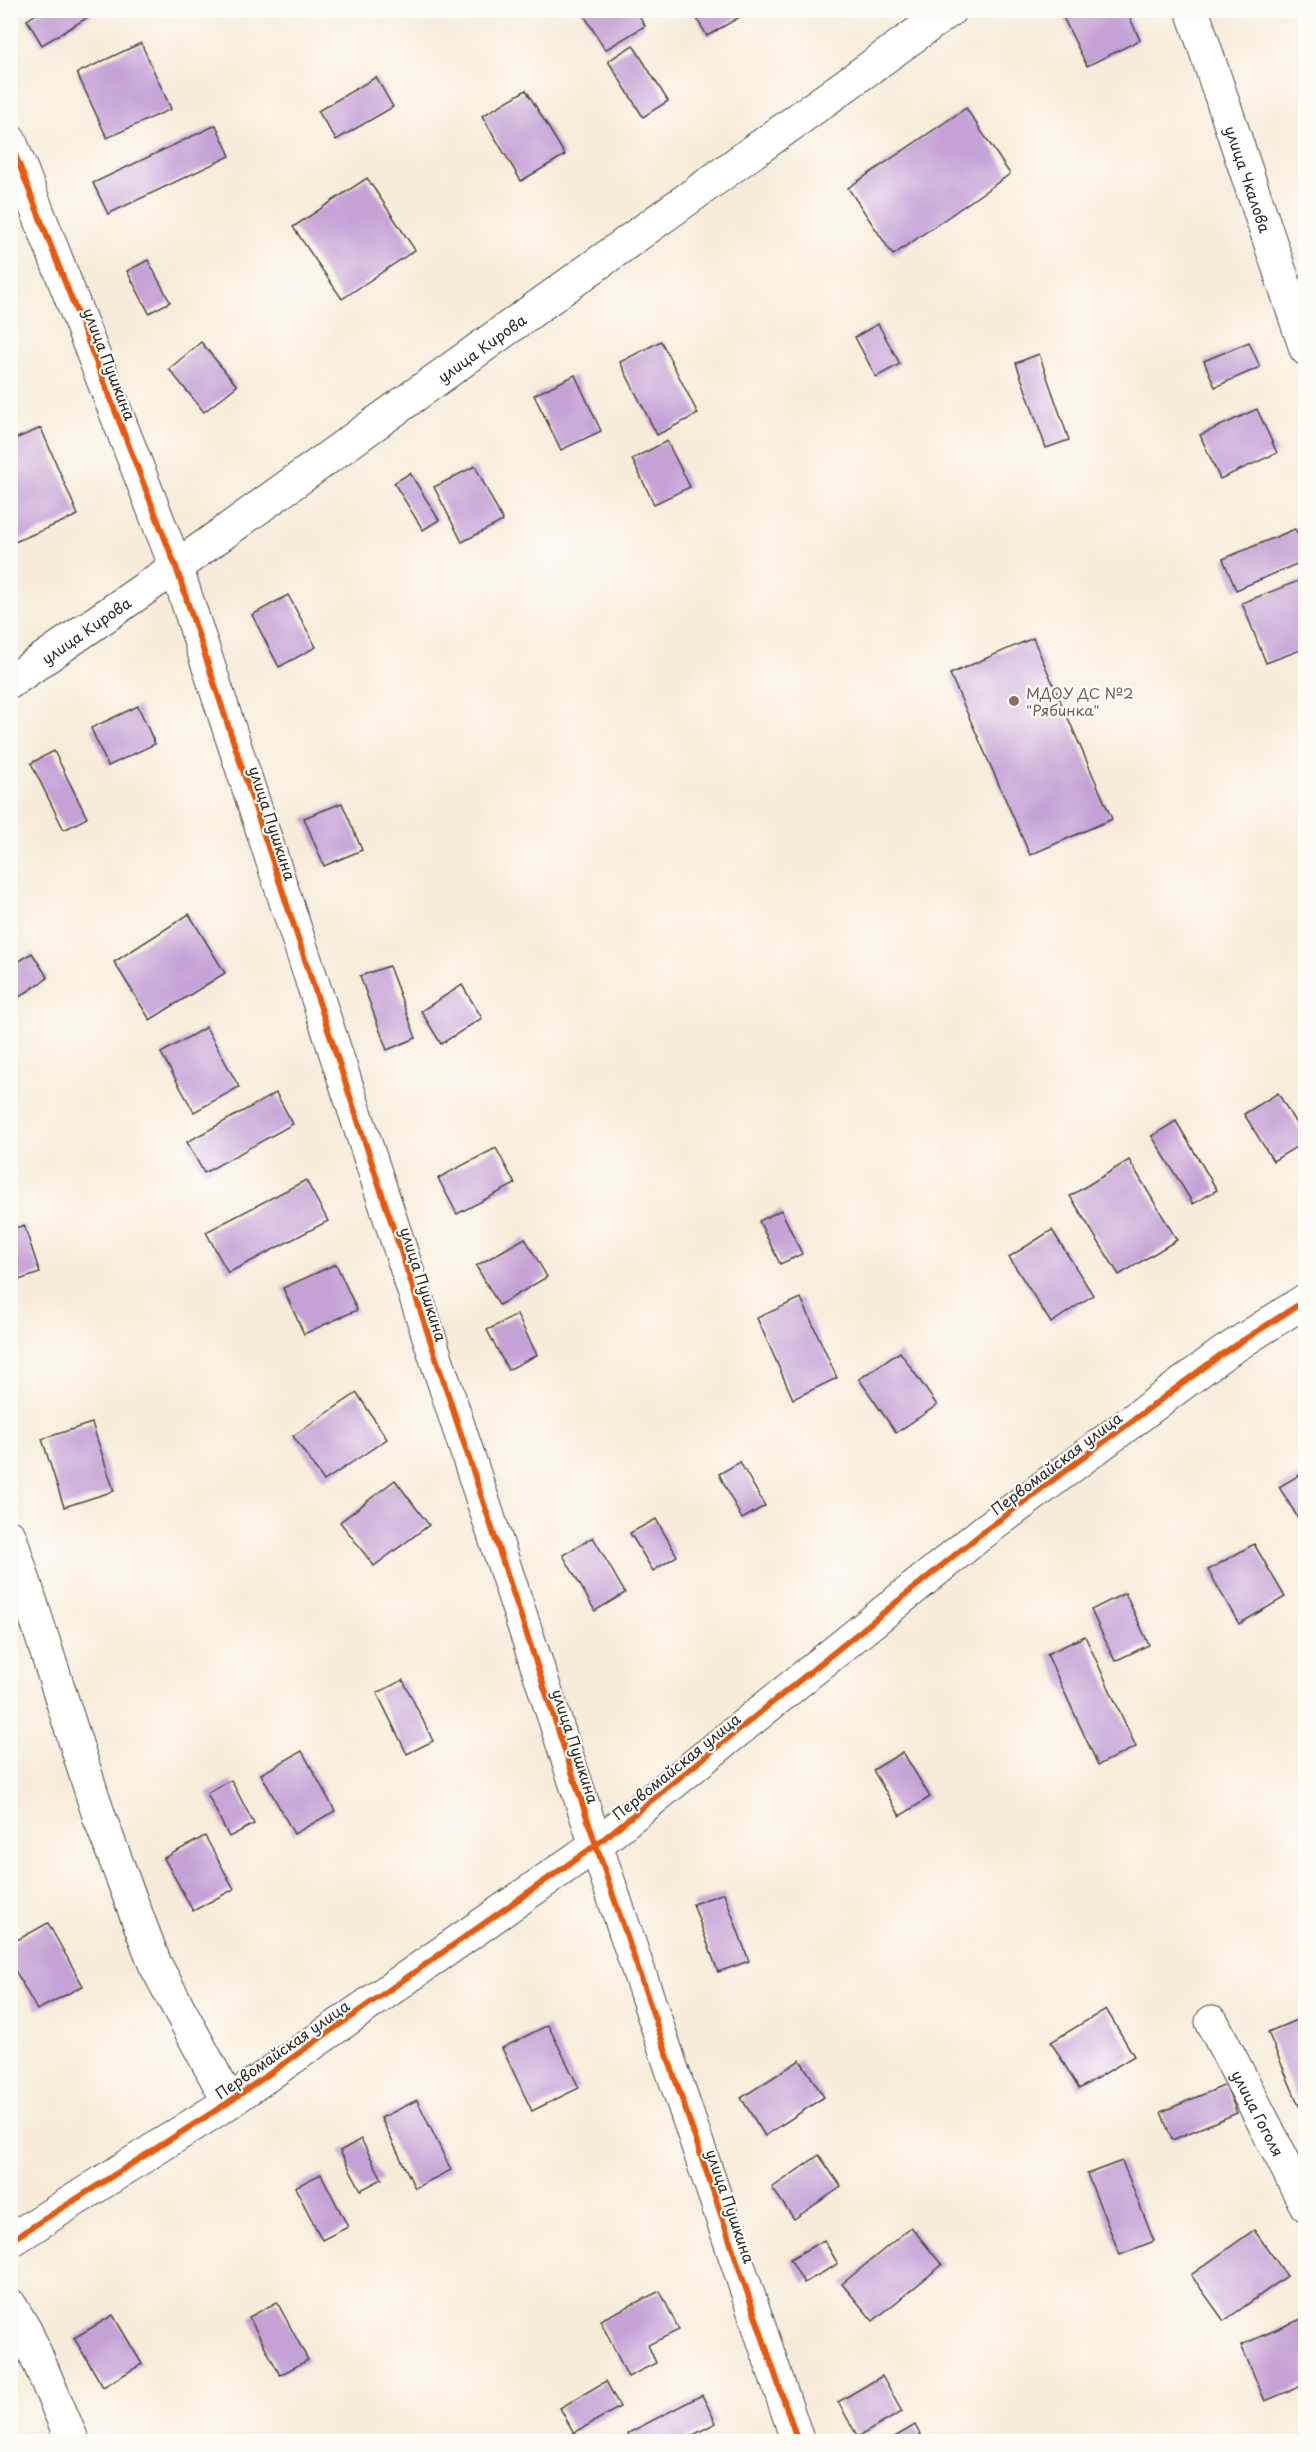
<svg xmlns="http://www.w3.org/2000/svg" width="1316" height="2452" font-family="'Playpen Sans',sans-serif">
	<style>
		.building { fill: #c5a2d5 }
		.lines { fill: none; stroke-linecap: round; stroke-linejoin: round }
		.minor-casing { stroke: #4a4845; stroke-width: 35 }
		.minor { stroke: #fff; stroke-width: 33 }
		.cycleway-casing { stroke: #fdfcf7; stroke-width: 10 }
		.cycleway { stroke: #e8590c; stroke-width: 6 }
		.education-dot { fill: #8d6e63; stroke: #fdfcf7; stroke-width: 2 }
		.labels { text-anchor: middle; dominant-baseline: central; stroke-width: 4.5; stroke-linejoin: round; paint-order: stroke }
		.street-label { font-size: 15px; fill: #2b2b2b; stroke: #fdfcf7 }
		.education-label { font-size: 15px; fill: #785e54; stroke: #fdfcf7; text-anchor: start }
	</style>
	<rect width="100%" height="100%" fill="#fdfcf7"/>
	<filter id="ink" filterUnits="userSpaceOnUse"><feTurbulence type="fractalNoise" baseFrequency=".0167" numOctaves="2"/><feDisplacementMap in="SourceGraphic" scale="12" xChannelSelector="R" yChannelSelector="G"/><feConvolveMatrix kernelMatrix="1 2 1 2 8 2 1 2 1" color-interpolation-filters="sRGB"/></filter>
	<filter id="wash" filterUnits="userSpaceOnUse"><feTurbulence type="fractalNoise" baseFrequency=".008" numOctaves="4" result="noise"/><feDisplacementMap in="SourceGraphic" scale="24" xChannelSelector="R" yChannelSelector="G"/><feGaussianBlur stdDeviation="1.35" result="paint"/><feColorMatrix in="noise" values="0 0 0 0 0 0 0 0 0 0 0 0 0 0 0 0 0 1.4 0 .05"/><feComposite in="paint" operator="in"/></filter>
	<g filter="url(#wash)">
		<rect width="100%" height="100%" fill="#f7ecd9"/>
		<g id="blocks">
			<g class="building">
				<polygon points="42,10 94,10 95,13 42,45 27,20"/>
				<polygon points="581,10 636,10 645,26 605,50"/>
				<polygon points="692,10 752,10 707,36"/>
				<polygon points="1070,10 1126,10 1140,40 1087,66 1062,15"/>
				<polygon points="141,43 171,109 107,138 77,73"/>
				<polygon points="633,45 668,101 643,117 608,61"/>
				<polygon points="376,77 393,107 336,140 318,111"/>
				<polygon points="526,90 565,155 521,181 482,116"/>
				<polygon points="966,108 1010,174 893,255 848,188"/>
				<polygon points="216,125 230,156 108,214 93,183"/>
				<polygon points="367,178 415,250 342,299 293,227"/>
				<polygon points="148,260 170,302 149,313 127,271"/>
				<polygon points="878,324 900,364 876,377 855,337"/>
				<polygon points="661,341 698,414 657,435 620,362"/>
				<polygon points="201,342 237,386 204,412 169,369"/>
				<polygon points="1249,342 1260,367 1215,387 1204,361"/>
				<polygon points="1039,354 1069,440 1046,448 1016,363"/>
				<polygon points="575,375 601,431 561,450 534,395"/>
				<polygon points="1257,409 1277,453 1220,479 1200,435"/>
				<polygon points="41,428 78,515 10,544 10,441"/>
				<polygon points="667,441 690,487 654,504 632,459"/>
				<polygon points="475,466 503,521 462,542 434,487"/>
				<polygon points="410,473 439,520 423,530 394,483"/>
				<polygon points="1295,529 1306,552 1306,560 1236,590 1223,559"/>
				<polygon points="1306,578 1306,648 1266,663 1242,603"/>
				<polygon points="288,595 316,647 279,667 252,615"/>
				<polygon points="1033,638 1112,819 1030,855 950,674"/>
				<polygon points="138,706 155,744 108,766 91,728"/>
				<polygon points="54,751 87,818 64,830 31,763"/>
				<polygon points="342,803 362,850 324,866 304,818"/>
				<polygon points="189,914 225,973 150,1020 114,962"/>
				<polygon points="32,953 48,978 10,1003 10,967"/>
				<polygon points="389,966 416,1038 387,1050 360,976"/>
				<polygon points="462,985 482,1018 441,1044 421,1011"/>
				<polygon points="206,1027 239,1087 194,1112 161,1053"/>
				<polygon points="276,1093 293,1124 204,1173 187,1142"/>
				<polygon points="1278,1093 1306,1141 1273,1161 1244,1114"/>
				<polygon points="1176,1121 1217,1190 1193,1204 1152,1136"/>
				<polygon points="496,1148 515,1184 457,1214 438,1178"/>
				<polygon points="1129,1160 1177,1240 1119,1275 1070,1196"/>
				<polygon points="306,1180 328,1221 228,1273 206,1232"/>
				<polygon points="781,1210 802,1254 780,1264 759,1221"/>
				<polygon points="24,1225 40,1273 10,1283 10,1230"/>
				<polygon points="1052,1230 1093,1295 1051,1323 1009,1257"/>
				<polygon points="525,1238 547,1277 499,1305 476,1266"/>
				<polygon points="336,1264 357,1310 304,1334 283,1288"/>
				<polygon points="801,1298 837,1378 793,1399 757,1318"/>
				<polygon points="517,1315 537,1355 508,1370 487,1330"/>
				<polygon points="900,1352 937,1405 896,1433 859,1379"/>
				<polygon points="357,1393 387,1439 324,1481 293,1436"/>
				<polygon points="92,1423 114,1491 64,1507 42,1439"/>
				<polygon points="740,1462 765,1506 742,1519 719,1474"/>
				<polygon points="1306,1471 1306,1531 1279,1487"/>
				<polygon points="395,1480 429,1525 374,1566 340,1522"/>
				<polygon points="656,1519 677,1556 653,1571 630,1533"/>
				<polygon points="593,1537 625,1593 595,1611 563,1555"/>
				<polygon points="1254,1544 1285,1597 1239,1624 1208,1570"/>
				<polygon points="1125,1593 1149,1645 1115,1661 1091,1610"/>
				<polygon points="1085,1636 1136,1747 1098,1765 1047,1654"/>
				<polygon points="403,1680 433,1741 407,1754 377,1693"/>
				<polygon points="302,1751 335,1811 294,1834 261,1774"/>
				<polygon points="903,1752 930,1797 900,1816 873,1770"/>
				<polygon points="231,1780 254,1824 229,1837 207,1793"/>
				<polygon points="205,1836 234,1889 193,1911 164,1858"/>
				<polygon points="724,1893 749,1961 718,1972 693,1904"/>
				<polygon points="48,1923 83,1986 37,2010 10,1961 10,1944"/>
				<polygon points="1106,2009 1134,2056 1079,2089 1051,2042"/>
				<polygon points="1306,2016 1306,2103 1299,2106 1268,2032"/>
				<polygon points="548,2025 579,2088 532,2111 502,2048"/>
				<polygon points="800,2060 824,2097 765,2136 741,2098"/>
				<polygon points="1226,2085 1237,2113 1172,2140 1161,2112"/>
				<polygon points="417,2100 451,2170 415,2188 381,2118"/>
				<polygon points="361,2139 382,2179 361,2190 340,2151"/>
				<polygon points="819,2155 841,2187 794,2219 772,2188"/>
				<polygon points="1122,2161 1154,2241 1120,2255 1087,2174"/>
				<polygon points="321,2174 348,2227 322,2240 295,2187"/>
				<polygon points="911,2227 942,2265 873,2321 842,2284"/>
				<polygon points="1254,2230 1287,2276 1224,2321 1191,2275"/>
				<polygon points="824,2240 838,2264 804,2283 790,2259"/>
				<polygon points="660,2291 679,2330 648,2345 656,2363 628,2377 600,2320"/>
				<polygon points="277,2302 308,2360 280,2375 249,2317"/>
				<polygon points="113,2315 142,2364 103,2387 74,2338"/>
				<polygon points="1306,2317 1306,2384 1265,2401 1241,2345"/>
				<polygon points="882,2376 902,2412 858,2437 838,2402"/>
				<polygon points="606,2381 620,2407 574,2433 560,2408"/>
				<polygon points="702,2395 716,2423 680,2442 632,2442 628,2433"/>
				<polygon points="915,2425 924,2442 886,2442"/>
			</g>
		</g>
	</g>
	<g filter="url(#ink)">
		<use href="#blocks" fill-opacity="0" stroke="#4a4845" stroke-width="1.5"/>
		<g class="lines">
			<g class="minor-casing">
				<g id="minor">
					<path id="s1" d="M 1192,10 L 1306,349"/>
					<polyline points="10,141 176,567 596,1845 798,2442"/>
					<path id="s2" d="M 10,682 L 176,567 L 950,10"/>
					<polyline points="10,1537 99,1816 155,1964 229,2102"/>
					<path id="s3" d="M 1212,2022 L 1306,2205"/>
					<polyline points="10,2241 229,2102 596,1845 982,1533 1222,1354 1306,1300"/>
					<polyline points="10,2305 26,2332 73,2442"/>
				</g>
			</g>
			<use href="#minor" class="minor"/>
			<g class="cycleway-casing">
				<g id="cycleway">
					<polyline points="10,141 176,567 596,1845 798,2442"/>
					<polyline points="10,2241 229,2102 596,1845 982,1533 1222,1354 1306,1300"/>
				</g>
			</g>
			<use href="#cycleway" class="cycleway"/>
		</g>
	</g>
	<circle class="education-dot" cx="1014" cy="701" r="6"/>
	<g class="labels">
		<g class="street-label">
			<text stroke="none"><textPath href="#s1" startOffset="178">улица Чкалова</textPath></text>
			<text stroke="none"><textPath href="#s2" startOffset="578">улица Кирова</textPath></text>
			<text transform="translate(110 364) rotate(69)">улица Пушкина</text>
			<text stroke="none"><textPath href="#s2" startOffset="92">улица Кирова</textPath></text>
			<text transform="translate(273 823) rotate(72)">улица Пушкина</text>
			<text transform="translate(424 1284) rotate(72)">улица Пушкина</text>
			<text transform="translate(1056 1463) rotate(-37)">Первомайская улица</text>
			<text transform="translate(576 1746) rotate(72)">улица Пушкина</text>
			<text transform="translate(676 1766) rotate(-39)">Первомайская улица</text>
			<text transform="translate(282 2049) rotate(-35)">Первомайская улица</text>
			<text stroke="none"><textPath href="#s3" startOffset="102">улица Гоголя</textPath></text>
			<text transform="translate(731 2206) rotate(71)">улица Пушкина</text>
		</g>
		<g class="education-label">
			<text x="1026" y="692">МДОУ ДС №2<tspan x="1026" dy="17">"Рябинка"</tspan></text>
		</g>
	</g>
	<rect width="1316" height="2452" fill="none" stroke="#fdfcf7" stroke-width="36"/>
</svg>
